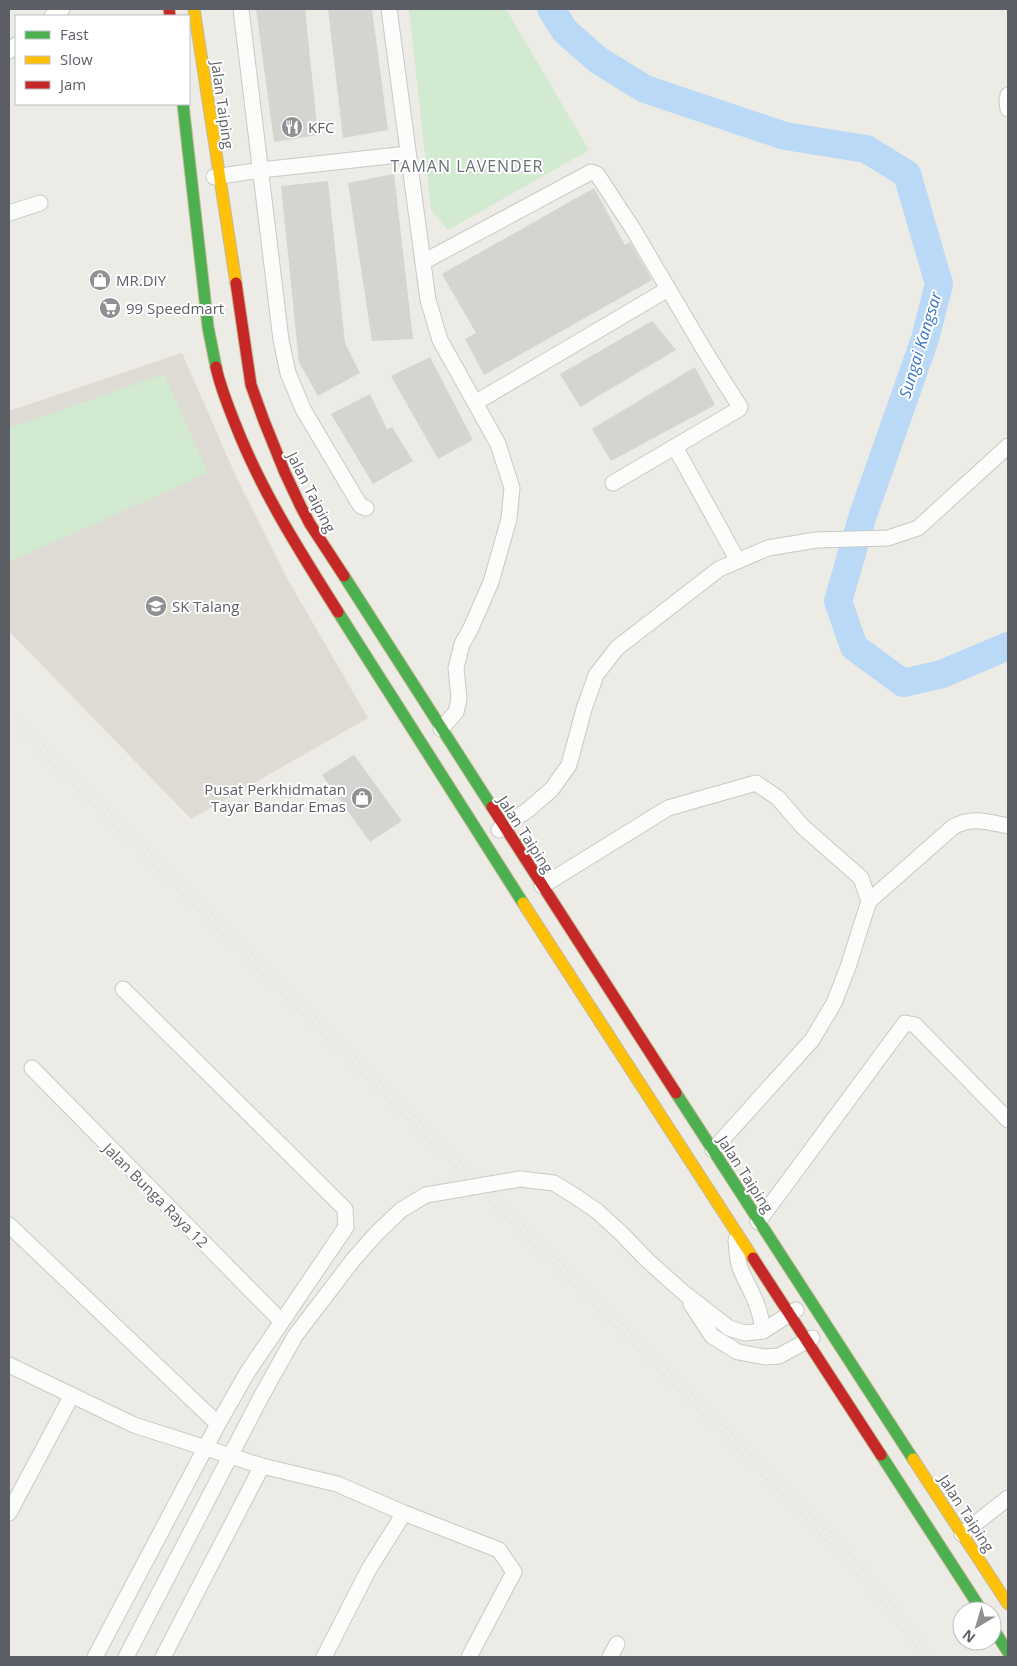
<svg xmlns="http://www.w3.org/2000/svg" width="1017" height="1666" font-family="'Open Sans',sans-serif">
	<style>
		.education { fill: #dddbd3 }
		.green { fill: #d2ead0 }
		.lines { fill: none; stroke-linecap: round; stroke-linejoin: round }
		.river { stroke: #b9d9f7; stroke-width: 28 }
		.building { fill: #d5d4d0 }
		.street-casing { stroke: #c8c9c8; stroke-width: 17 }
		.fast-casing { stroke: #c4b892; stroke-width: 13 }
		.slow-casing { stroke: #c4b892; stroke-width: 13 }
		.jam-casing { stroke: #c4b892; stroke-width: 13 }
		.street { stroke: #fcfcfb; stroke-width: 15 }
		.fast { stroke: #4caf50; stroke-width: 11 }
		.slow { stroke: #ffc107; stroke-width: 11 }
		.jam { stroke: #c62828; stroke-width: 11 }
		.rail { stroke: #e4e3e3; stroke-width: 4; stroke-dasharray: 1 6; stroke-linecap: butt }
		.street-bridge-casing { stroke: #c8c9c8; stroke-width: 17; stroke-linecap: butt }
		.street-bridge { stroke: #fcfcfb; stroke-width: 15 }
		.labels { text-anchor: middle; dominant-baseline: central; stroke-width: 4; stroke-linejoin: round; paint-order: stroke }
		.street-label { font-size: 15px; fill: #5b5f65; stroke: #fff }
		.poi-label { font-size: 15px; fill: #5b5f65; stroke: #fff; text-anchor: start }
		.neighbourhood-label { font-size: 16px; letter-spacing: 1px; fill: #6c7177; stroke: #fff }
		.water-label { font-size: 16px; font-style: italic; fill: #3773c6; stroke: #fff }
	</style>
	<rect width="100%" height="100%" fill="#ecebe5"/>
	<polygon class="education" points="182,353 238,481 288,580 368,718 191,819 9,631 9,411"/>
	<g class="green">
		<polygon points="409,9 506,9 589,150 448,230 431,210"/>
		<polygon points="164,374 208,473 9,562 9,428"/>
	</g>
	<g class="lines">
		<polyline class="river" points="551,9 565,31 598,60 645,89 785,136 866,149 907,174 939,284 925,339 863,515 838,601 854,647 903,683 942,674 1008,646"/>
	</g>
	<g class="building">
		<polygon points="256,9 305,9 318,135 274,142"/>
		<polygon points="328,9 372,9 388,130 343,138"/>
		<polygon points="394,174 413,339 372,341 348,183"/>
		<polygon points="328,181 345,343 360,373 318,396 299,362 281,186"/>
		<polygon points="594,188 625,245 630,242 652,280 484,375 465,339 476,333 442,274"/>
		<polygon points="652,321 676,350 580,407 560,374"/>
		<polygon points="430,357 473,440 438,459 391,376"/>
		<polygon points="695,367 715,405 611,461 592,429"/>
		<polygon points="370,394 387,429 392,427 413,461 373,484 331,414"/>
		<polygon points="354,755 402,821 370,842 322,775"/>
	</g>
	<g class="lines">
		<g class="street-casing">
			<g id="street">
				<polyline points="241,9 281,340 288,373 303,409 358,502 361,506 366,508"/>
				<polyline points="389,9 428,300 440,340 498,444 512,488 509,519 491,582 471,628 462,644 456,668 459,699 456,712 441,729"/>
				<polyline points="52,16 62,9"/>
				<polyline points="9,51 16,45"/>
				<polyline points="1008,95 1007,101 1008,109"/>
				<polyline points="214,177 261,170 408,154"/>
				<polyline points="9,213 40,203"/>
				<polyline points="423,262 591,172 597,174 633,229 706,353 740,407 739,409 613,483"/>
				<polyline points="475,403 668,289"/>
				<polyline points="675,447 738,561"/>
				<polyline points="499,830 529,809 552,789 569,765 584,709 596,675 617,648 719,569 768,548 816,540 888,538 918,528 1008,446"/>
				<polyline points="542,886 668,808 756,783 778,798 802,826 861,878 869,901 848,967 834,1003 812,1040 713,1150"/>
				<path d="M 869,901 L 953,827 C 972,816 988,822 1008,826"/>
				<polyline points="123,989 345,1209 346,1227 247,1373 218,1424"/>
				<polyline points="32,1068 281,1321"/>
				<polyline points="520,1179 554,1183 575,1196 597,1211 622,1234 647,1260 684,1293 729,1328 745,1333 763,1331 796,1310"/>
				<polyline points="758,1222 905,1023 915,1025 1008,1120"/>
				<polyline points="9,1225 218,1424 95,1657"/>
				<path d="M 736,1240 C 737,1249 737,1259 740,1268 C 750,1291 760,1304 763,1331"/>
				<polyline points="691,1304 712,1336 738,1352 765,1357 779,1356 812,1338"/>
				<polyline points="9,1365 134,1425 262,1466 337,1484 404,1513 499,1550 514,1572 469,1657"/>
				<polyline points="9,1513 72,1395"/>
				<polyline points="962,1534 1008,1498"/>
				<polyline points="126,1657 262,1395 295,1336 353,1260 376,1234 401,1210 426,1195"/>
				<polyline points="163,1657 262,1466"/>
				<polyline points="324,1657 369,1569 404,1513"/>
				<polyline points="610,1657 617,1644"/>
			</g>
		</g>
		<g class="fast-casing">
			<g id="fast">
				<polyline points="183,104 208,327 216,367"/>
				<polyline points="344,576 492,807"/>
				<polyline points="338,612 523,903"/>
				<polyline points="676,1093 913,1459"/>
				<polyline points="881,1455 982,1611"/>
				<polyline points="992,1627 1008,1652"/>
			</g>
		</g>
		<g class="slow-casing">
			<g id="slow">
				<polyline points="194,9 236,283"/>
				<polyline points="523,903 753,1258"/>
				<polyline points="913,1459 1008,1604"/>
			</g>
		</g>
		<g class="jam-casing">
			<g id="jam">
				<polyline points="169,9 170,16"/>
				<polyline points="236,283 251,385 264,421 285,473 301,507 310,524 344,576"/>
				<path d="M 216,367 C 220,386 227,403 234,421 C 260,489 299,550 338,612"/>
				<polyline points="492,807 676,1093"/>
				<polyline points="753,1258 881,1455"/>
			</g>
		</g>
		<use href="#street" class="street"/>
		<use href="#fast" class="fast"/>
		<use href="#slow" class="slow"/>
		<use href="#jam" class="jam"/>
		<g class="rail">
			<polyline points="9,710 833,1535 878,1585 934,1657"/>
			<polyline points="9,722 695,1407 827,1541 873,1592 925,1657"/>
		</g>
		<g class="street-bridge-casing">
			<polyline id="street-bridge" points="426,1195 520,1179"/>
		</g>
		<use href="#street-bridge" class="street-bridge"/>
	</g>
	<defs>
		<g id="restaurant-disc" transform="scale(1.125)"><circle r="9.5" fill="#8e9092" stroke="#fff"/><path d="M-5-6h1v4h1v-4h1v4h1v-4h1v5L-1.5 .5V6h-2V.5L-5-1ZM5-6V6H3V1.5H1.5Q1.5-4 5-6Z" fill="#fff"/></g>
		<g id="shop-disc" transform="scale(1.125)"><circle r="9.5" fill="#8e9092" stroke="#fff"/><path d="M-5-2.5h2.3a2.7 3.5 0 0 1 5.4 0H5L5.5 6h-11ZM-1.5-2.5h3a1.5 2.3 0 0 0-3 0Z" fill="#fff"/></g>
		<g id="supermarket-disc" transform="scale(1.125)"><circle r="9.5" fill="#8e9092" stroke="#fff"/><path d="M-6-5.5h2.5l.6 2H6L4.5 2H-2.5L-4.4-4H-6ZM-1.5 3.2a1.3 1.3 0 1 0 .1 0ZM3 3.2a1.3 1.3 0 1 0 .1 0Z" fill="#fff"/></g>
		<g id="school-disc" transform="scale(1.125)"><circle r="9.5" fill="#8e9092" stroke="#fff"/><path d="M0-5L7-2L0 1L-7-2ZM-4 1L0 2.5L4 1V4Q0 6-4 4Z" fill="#fff"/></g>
	</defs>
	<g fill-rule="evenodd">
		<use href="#restaurant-disc" x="292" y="127"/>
		<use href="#shop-disc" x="100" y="280"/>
		<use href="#supermarket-disc" x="110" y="308"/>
		<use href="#school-disc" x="156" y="606"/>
		<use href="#shop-disc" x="362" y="798"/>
	</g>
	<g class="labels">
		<g class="street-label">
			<text transform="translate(223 105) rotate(82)">Jalan Taiping</text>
			<text transform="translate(312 492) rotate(63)">Jalan Taiping</text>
			<text transform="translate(526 834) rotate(57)">Jalan Taiping</text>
			<text transform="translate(746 1174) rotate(57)">Jalan Taiping</text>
			<text transform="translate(156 1195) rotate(45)">Jalan Bunga Raya 12</text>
			<text transform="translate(967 1513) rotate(57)">Jalan Taiping</text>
		</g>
		<g class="poi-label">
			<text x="308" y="127">KFC</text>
			<text x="116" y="280">MR.DIY</text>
			<text x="126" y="308">99 Speedmart</text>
			<text x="172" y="606">SK Talang</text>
			<text x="346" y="789" text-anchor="end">Pusat Perkhidmatan<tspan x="346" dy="17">Tayar Bandar Emas</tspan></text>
		</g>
		<g class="neighbourhood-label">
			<text x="467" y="166">TAMAN LAVENDER</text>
		</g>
		<g class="water-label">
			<text transform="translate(920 345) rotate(-73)">Sungai Kangsar</text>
		</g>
	</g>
	<rect width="1017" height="1666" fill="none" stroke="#5b5f65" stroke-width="20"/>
	<rect x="15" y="15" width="175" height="90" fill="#ffffff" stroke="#bdbfc1"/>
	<rect x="25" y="31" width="25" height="8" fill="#4caf50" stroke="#bdbfc1"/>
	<text x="60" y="40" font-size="15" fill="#5b5f65">Fast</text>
	<rect x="25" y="56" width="25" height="8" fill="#ffc107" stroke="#bdbfc1"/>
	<text x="60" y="65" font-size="15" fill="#5b5f65">Slow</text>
	<rect x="25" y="81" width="25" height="8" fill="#c62828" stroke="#bdbfc1"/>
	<text x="60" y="90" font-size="15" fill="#5b5f65">Jam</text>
	<g transform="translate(977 1626) rotate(218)"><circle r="24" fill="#ffffff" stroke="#bdbfc1"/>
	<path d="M0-4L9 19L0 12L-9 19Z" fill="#8e9092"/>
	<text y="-8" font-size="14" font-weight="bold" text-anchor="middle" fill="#5b5f65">N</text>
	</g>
</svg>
